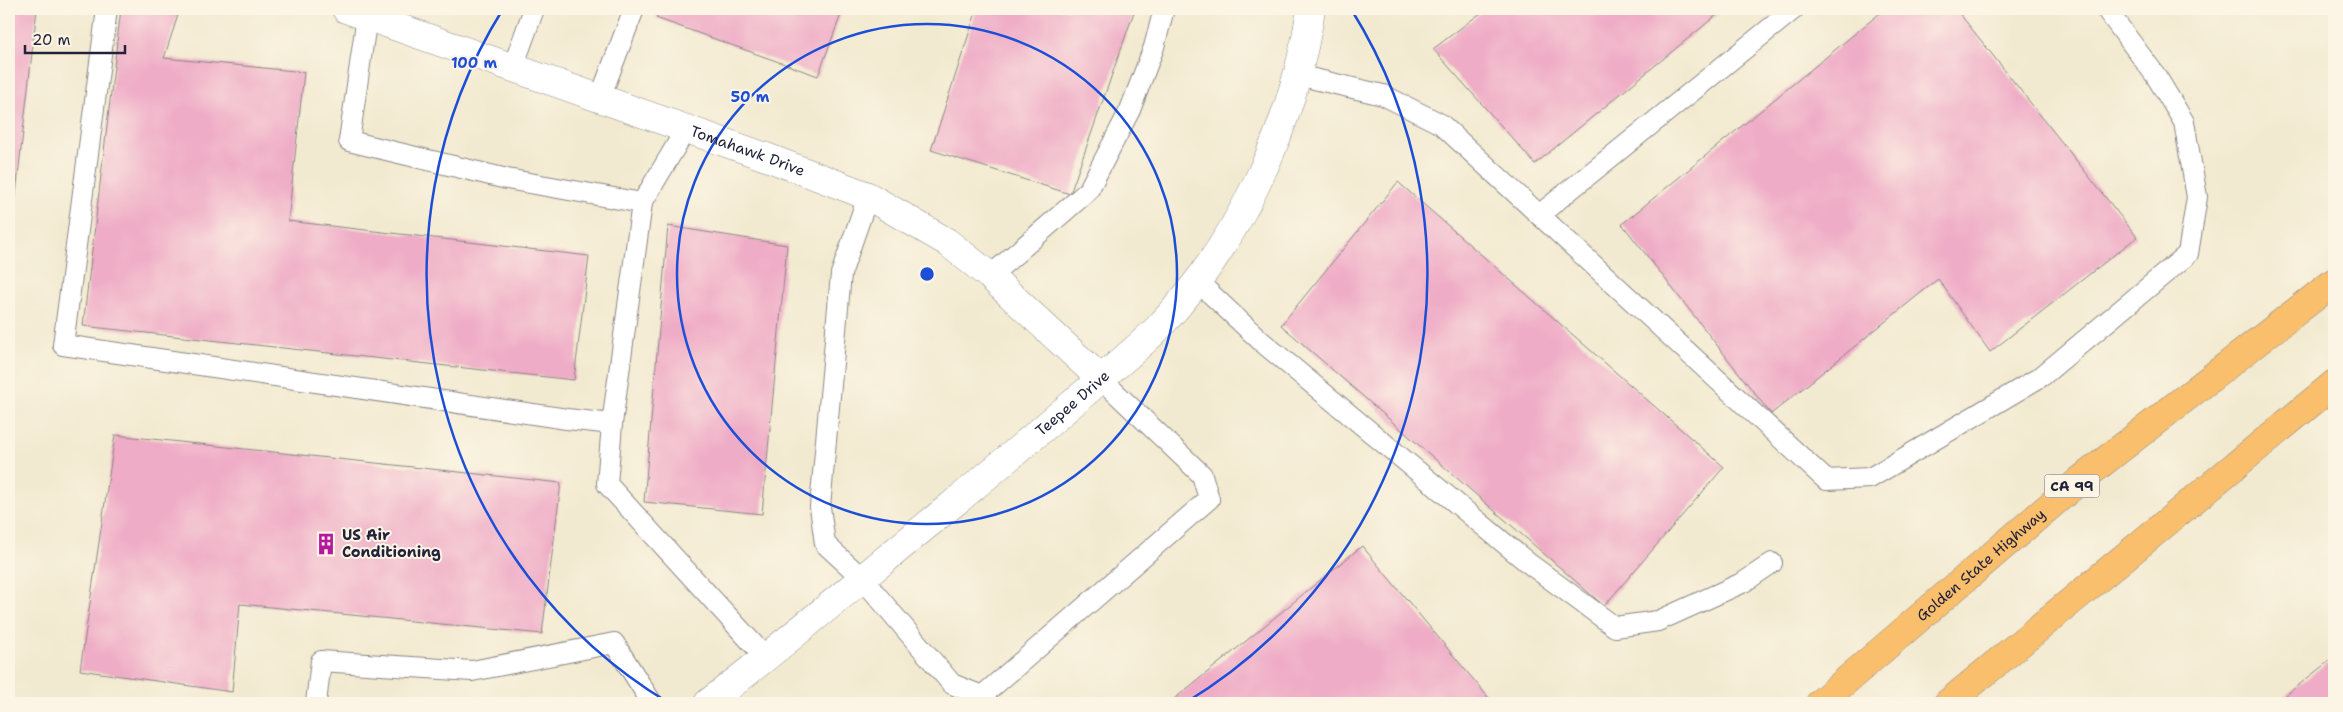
<svg xmlns="http://www.w3.org/2000/svg" width="2343" height="712" font-family="'Shantell Sans',sans-serif">
	<style>
		.building { fill: #efacc6 }
		.lines { fill: none; stroke-linecap: round; stroke-linejoin: round }
		.lane-casing { stroke: #8a8686; stroke-width: 22 }
		.street-casing { stroke: #8a8686; stroke-width: 29 }
		.highway-casing { stroke: #8a8686; stroke-width: 29 }
		.lane { stroke: #fff; stroke-width: 20 }
		.street { stroke: #fff; stroke-width: 28 }
		.highway { stroke: #f9bf6d; stroke-width: 28 }
		.ring { fill: none; stroke: #1d4ed8; stroke-width: 2.5 }
		.labels { text-anchor: middle; dominant-baseline: central; stroke-width: 4; stroke-linejoin: round; paint-order: stroke }
		.shield { fill: #fcf5e5; stroke: #63616e; stroke-width: 1 }
		.shield-label { font-size: 14px; font-weight: bold; fill: #22223b }
		.street-label { font-size: 15px; fill: #22223b; stroke: #fcf5e5 }
		.poi-label { font-size: 15px; font-weight: bold; fill: #22223b; stroke: #fcf5e5; text-anchor: start }
		.centre { fill: #1d4ed8; stroke: #fcf5e5; stroke-width: 2.5 }
		.ring-label { font-size: 15px; text-anchor: middle; font-weight: bold; fill: #1d4ed8; stroke: #fcf5e5; stroke-width: 4; stroke-linejoin: round; paint-order: stroke }
	</style>
	<rect width="100%" height="100%" fill="#fcf5e5"/>
	<filter id="ink" filterUnits="userSpaceOnUse"><feTurbulence type="fractalNoise" baseFrequency=".02" numOctaves="2"/><feDisplacementMap in="SourceGraphic" scale="10" xChannelSelector="R" yChannelSelector="G"/><feConvolveMatrix kernelMatrix="1 2 1 2 8 2 1 2 1" color-interpolation-filters="sRGB"/></filter>
	<filter id="wash" filterUnits="userSpaceOnUse"><feTurbulence type="fractalNoise" baseFrequency=".0096" numOctaves="4" result="noise"/><feDisplacementMap in="SourceGraphic" scale="20" xChannelSelector="R" yChannelSelector="G"/><feGaussianBlur stdDeviation="1.12" result="paint"/><feColorMatrix in="noise" values="0 0 0 0 0 0 0 0 0 0 0 0 0 0 0 0 0 1.4 0 .05"/><feComposite in="paint" operator="in"/></filter>
	<g filter="url(#wash)">
		<rect width="100%" height="100%" fill="#f2ead0"/>
		<g id="blocks">
			<g class="building">
				<polygon points="9,9 37,9 10,246 9,246"/>
				<polygon points="121,9 180,9 164,58 304,72 288,221 589,256 574,380 83,326"/>
				<polygon points="659,9 843,9 818,76 656,18"/>
				<polygon points="977,9 1135,9 1070,194 931,150"/>
				<polygon points="1486,9 1724,9 1535,164 1433,49"/>
				<polygon points="1885,9 1956,9 2137,237 1990,352 1938,279 1771,414 1622,224"/>
				<polygon points="1398,182 1724,467 1604,606 1281,325"/>
				<polygon points="668,226 787,245 762,514 644,502"/>
				<polygon points="115,435 561,483 542,634 240,604 232,692 80,670"/>
				<polygon points="1362,546 1493,703 1169,703 1229,655"/>
				<polygon points="2334,657 2334,703 2276,703"/>
			</g>
		</g>
	</g>
	<g filter="url(#ink)">
		<use href="#blocks" fill-opacity="0" stroke="#8a8686" stroke-width="1"/>
		<g class="lines">
			<g class="lane-casing">
				<g id="lane">
					<polyline points="107,9 63,345 567,419 612,424"/>
					<polyline points="367,16 349,141 507,179 642,203"/>
					<polyline points="513,67 534,9"/>
					<polyline points="1297,75 1383,95 1441,124 1826,480 1870,478 2042,376 2188,254 2197,197 2184,122 2156,76 2106,9"/>
					<polyline points="600,98 634,9"/>
					<polyline points="686,129 642,203 612,424 607,484 766,658"/>
					<polyline points="868,196 841,274 820,507 825,544 862,578 952,684 982,696 1209,499 1202,475 1101,379"/>
					<polyline points="1539,215 1794,9"/>
					<polyline points="990,276 1088,191 1130,110 1154,47 1164,9"/>
					<polyline points="1197,281 1262,342 1527,562 1615,627 1658,621 1744,582 1772,563"/>
					<polyline points="316,703 321,661 472,671 614,643 652,703"/>
				</g>
			</g>
			<g class="street-casing">
				<g id="street">
					<path id="s1" d="M 346,9 L 769,158 L 868,196 L 947,242 L 990,276 L 1101,379"/>
					<path id="s2" d="M 708,703 C 790,640 868,573 948,508 C 997,468 1045,427 1093,386 C 1114,367 1137,349 1157,329 C 1238,245 1294,124 1311,9"/>
				</g>
			</g>
			<g class="highway-casing">
				<g id="highway">
					<path id="s3" d="M 1820,703 L 2079,481 L 2334,282"/>
					<polyline points="1948,703 2334,384"/>
				</g>
			</g>
			<use href="#lane" class="lane"/>
			<use href="#street" class="street"/>
			<use href="#highway" class="highway"/>
		</g>
	</g>
	<g class="ring">
		<circle cx="927" cy="274" r="250"/>
		<path d="M669 703A500 500 0 0 1 503 9M1351 9A500 500 0 0 1 1185 703"/>
	</g>
	<defs>
		<g id="building-bare" transform="scale(1.725)"><path d="M-4-6H4V6H1V3H-1V6H-4ZM-2.5-4.3h1.7v1.8h-1.7ZM.8-4.3h1.7v1.8H.8ZM-2.5-1h1.7V.8h-1.7ZM.8-1h1.7V.8H.8Z" fill="#b5179e" stroke="#fcf5e5" stroke-width="2.5" paint-order="stroke"/></g>
	</defs>
	<g fill-rule="evenodd">
		<use href="#building-bare" x="326" y="544"/>
	</g>
	<g class="labels">
		<rect class="shield" x="2044.5" y="474.5" width="55" height="23" rx="4"/>
		<g class="shield-label">
			<text x="2072" y="486">CA 99</text>
		</g>
		<g class="street-label">
			<text stroke="none"><textPath href="#s1" startOffset="426">Tomahawk Drive</textPath></text>
			<text stroke="none"><textPath href="#s2" startOffset="472">Teepee Drive</textPath></text>
			<text stroke="none"><textPath href="#s3" startOffset="212">Golden State Highway</textPath></text>
		</g>
		<g class="poi-label">
			<text x="342" y="535">US Air<tspan x="342" dy="17">Conditioning</tspan></text>
		</g>
	</g>
	<circle cx="927" cy="274" r="8" class="centre"/>
	<g class="ring-label">
		<text x="474" y="68">100 m</text>
		<text x="750" y="102">50 m</text>
	</g>
	<rect width="2343" height="712" fill="none" stroke="#fcf5e5" stroke-width="30"/>
	<path d="M25 45v8h100v-8" fill="none" stroke="#22223b" stroke-width="2.5"/>
	<text x="32" y="45" font-size="15" fill="#22223b" stroke="#fcf5e5" stroke-width="4" paint-order="stroke">20 m</text>
</svg>
